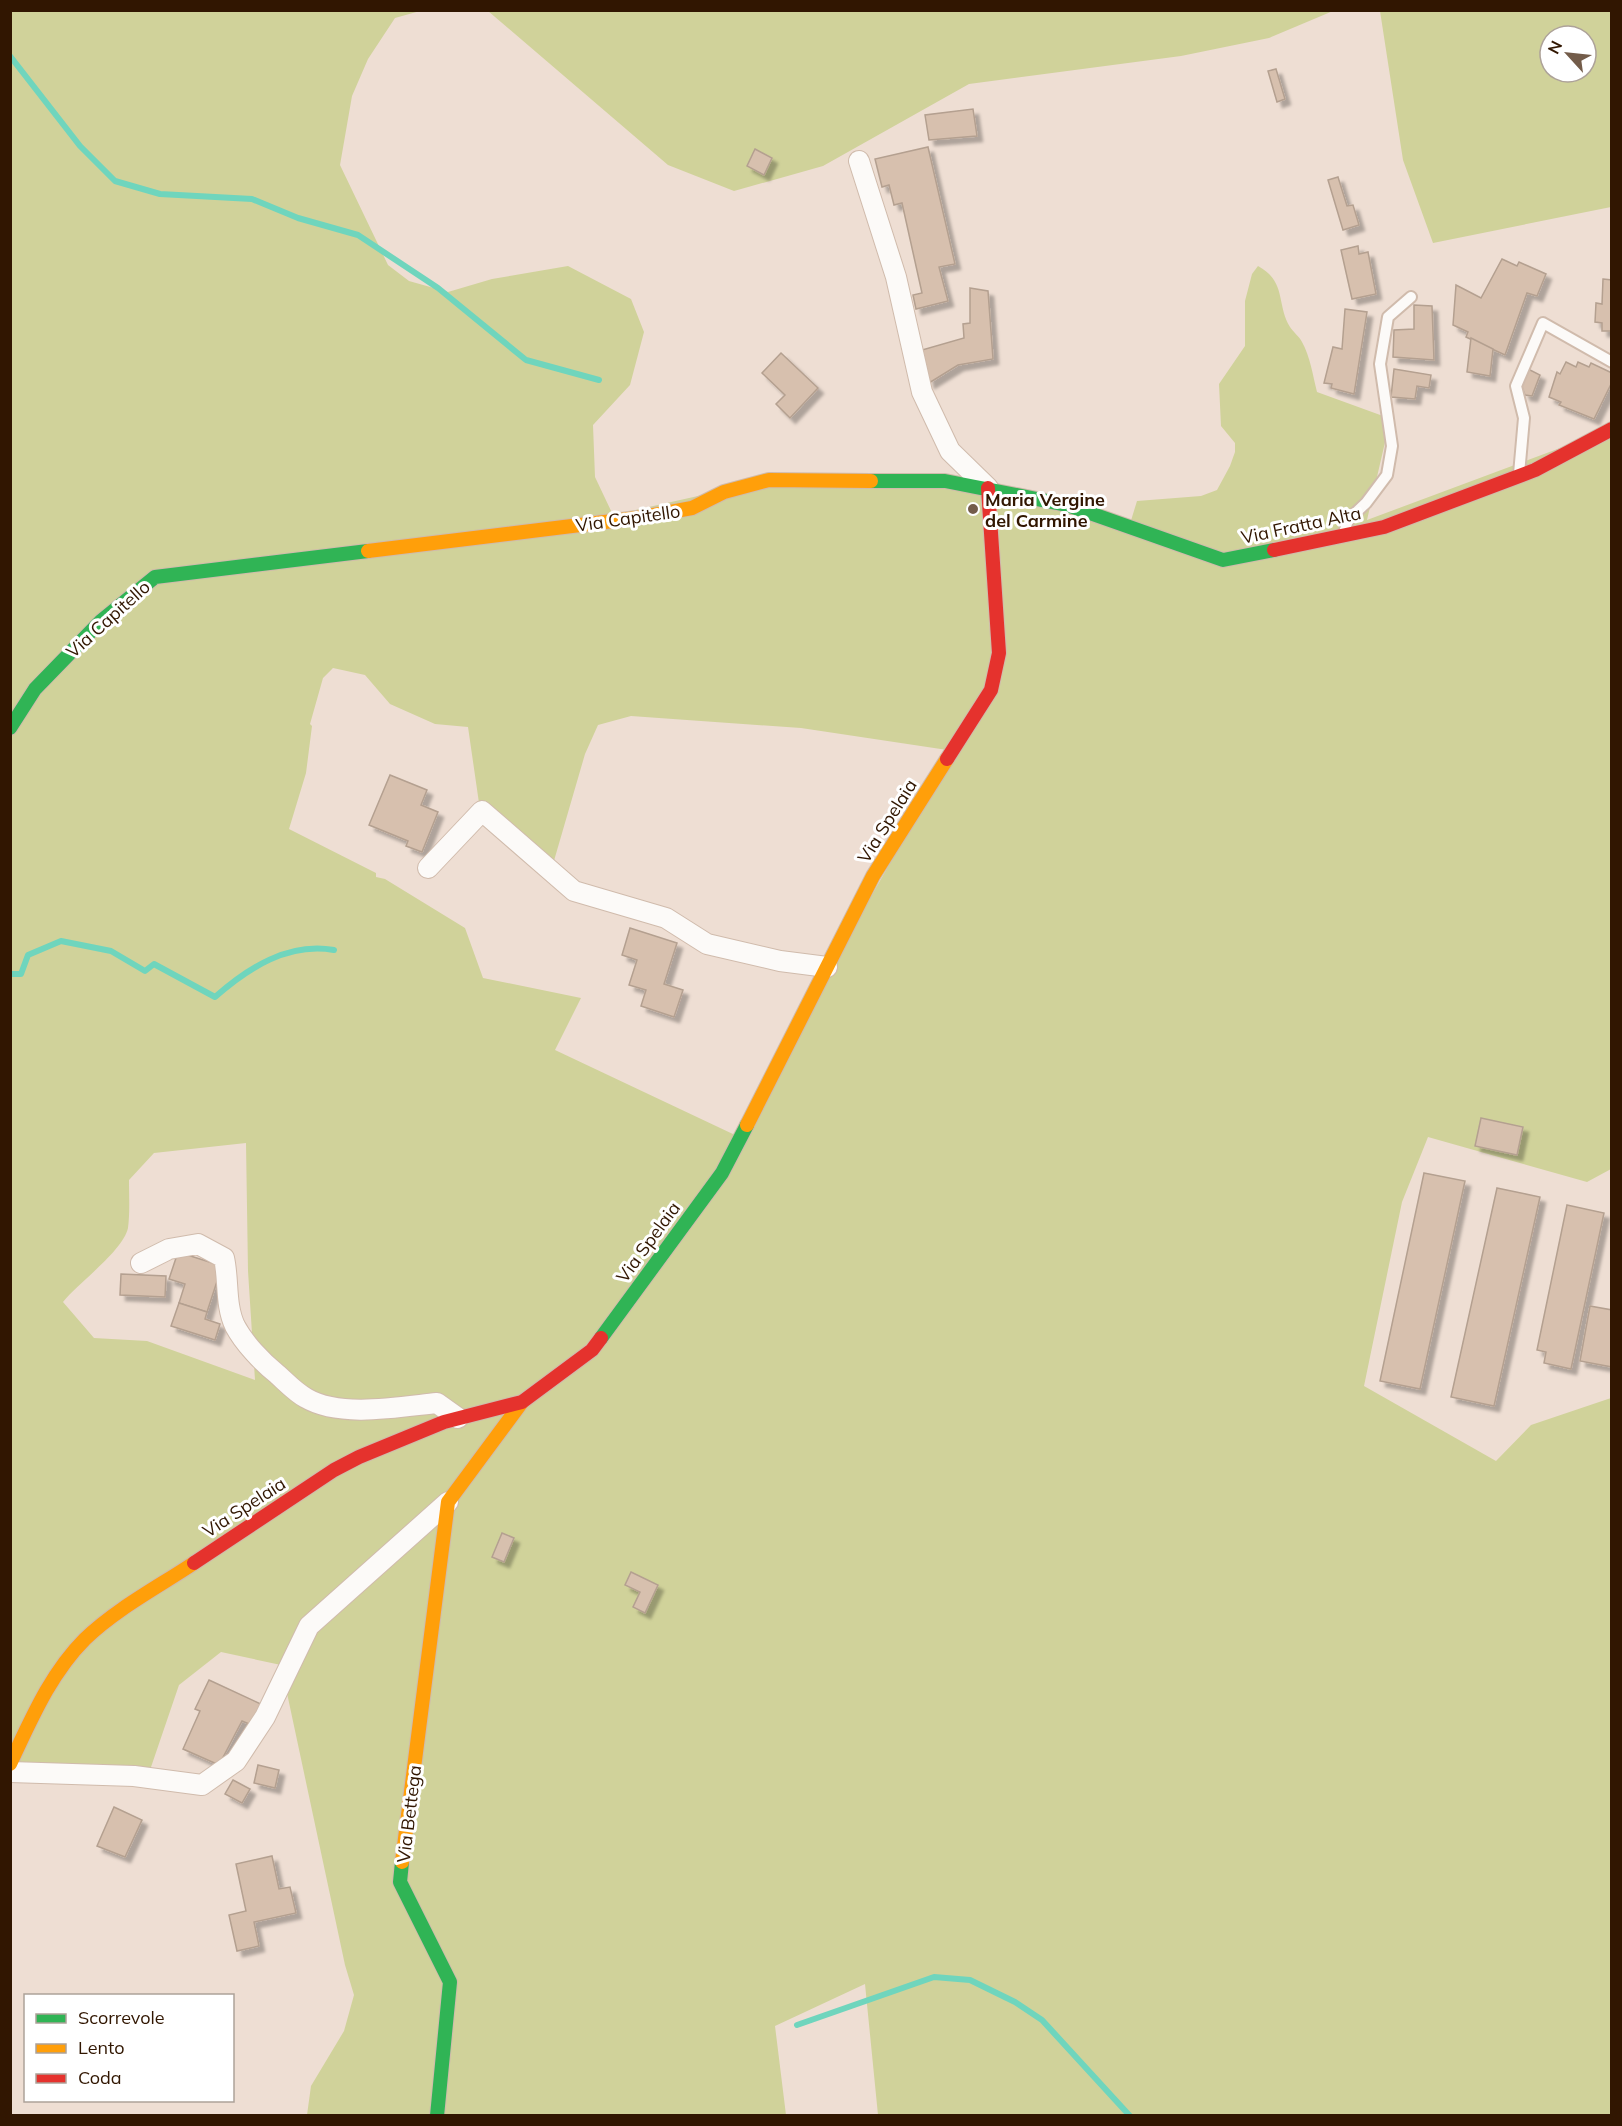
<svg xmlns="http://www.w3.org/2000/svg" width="1622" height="2126" font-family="Mulish,sans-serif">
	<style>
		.green { fill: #d0d29a; fill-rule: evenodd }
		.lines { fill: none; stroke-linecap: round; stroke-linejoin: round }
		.stream { stroke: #6fd5bd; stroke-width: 6 }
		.building { fill: #d7c0ae; stroke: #b4a090; stroke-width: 1.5; filter: url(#shadow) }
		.lane-casing { stroke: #d0bbac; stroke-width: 14 }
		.street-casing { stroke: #d0bbac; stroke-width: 22 }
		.fast-casing { stroke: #d0bbac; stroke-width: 16 }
		.slow-casing { stroke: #d0bbac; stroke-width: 16 }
		.jam-casing { stroke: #d0bbac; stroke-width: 16 }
		.lane { stroke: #fcfaf8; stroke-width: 10 }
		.street { stroke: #fcfaf8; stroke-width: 20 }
		.fast { stroke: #30b455; stroke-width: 14 }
		.slow { stroke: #ff9f0a; stroke-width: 14 }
		.jam { stroke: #e5322d; stroke-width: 14 }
		.poi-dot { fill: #735c4a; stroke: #fff; stroke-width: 2 }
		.labels { text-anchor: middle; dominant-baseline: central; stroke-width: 6; stroke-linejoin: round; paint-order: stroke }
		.poi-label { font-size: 18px; font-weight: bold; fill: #311601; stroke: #fff; text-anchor: start }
		.street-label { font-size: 18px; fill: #311601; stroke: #fff }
	</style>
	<defs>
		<filter id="shadow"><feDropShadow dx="5.5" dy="5.5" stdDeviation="1.5" flood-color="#0004"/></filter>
	</defs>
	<rect width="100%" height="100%" fill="#eeded3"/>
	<g class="green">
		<path d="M 11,11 L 420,11 L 395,18 L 368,59 L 352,96 L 340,165 L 388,265 L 409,281 L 448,292 L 492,279 L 568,266 L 631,299 L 644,332 L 630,385 L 593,425 L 595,477 L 613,515 L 765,481 L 991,488 L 1129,527 L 1137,501 L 1201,496 L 1217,490 L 1230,466 L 1235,452 L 1235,443 L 1221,426 L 1219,384 L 1245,346 L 1245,301 L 1252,274 L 1258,266 C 1287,282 1276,304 1290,327 C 1293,332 1299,336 1302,342 C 1310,356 1313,376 1317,392 L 1383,416 L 1386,438 L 1367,520 L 1611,429 L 1611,1169 L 1587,1182 L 1428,1137 L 1402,1202 L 1364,1386 L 1496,1461 L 1531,1425 L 1611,1398 L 1611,2115 L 878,2115 L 865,1984 L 775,2026 L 786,2115 L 307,2115 L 311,2086 L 344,2031 L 354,1995 L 345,1965 L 281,1665 L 221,1652 L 179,1685 L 150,1770 L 11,1765 ZM 333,668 L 365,675 L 390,704 L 435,724 L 468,727 L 479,803 L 551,871 L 585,754 L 598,725 L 631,716 L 801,728 L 954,751 L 735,1135 L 555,1050 L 581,998 L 483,978 L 465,928 L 385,879 L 376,877 L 376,873 L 289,829 L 306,773 L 312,726 L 310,724 L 323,678 ZM 246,1143 L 248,1271 L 255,1380 L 147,1341 L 94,1338 L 63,1302 C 79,1282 123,1251 128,1228 C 130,1213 129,1195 129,1180 L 154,1153 Z"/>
		<polygon points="488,11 1333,11 1269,38 1181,56 969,84 823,166 734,191 668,165"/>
		<path d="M 1380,11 L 1611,11 L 1611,207 L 1433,243 L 1403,160 ZM 1550,36 L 1586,36 L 1586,72 L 1550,72 Z"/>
	</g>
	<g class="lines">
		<g class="stream">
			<polyline points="10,56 80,146 115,181 160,194 252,199 298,218 358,235 438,288 526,360 599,380"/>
			<path d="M 10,974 L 21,974 L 28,955 L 61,941 L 111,951 L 145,971 L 154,964 L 215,997 C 248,968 288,942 334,950"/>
			<polyline points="797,2025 934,1977 970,1980 1015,2002 1042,2020 1130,2116"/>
		</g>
	</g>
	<g class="building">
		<polygon points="1276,69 1285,99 1277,102 1268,71"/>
		<polygon points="973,109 977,136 929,140 925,115"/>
		<polygon points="928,147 955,264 939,267 948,301 916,309 913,295 922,293 902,203 894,205 889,185 882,187 875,159"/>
		<polygon points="755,149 772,158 764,175 747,166"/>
		<polygon points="1338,177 1347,206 1353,205 1359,225 1343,230 1328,180"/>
		<polygon points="1358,246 1359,254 1368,252 1376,294 1352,299 1341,250"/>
		<polygon points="1502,259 1517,266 1519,262 1546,274 1537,296 1527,293 1505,355 1466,337 1468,332 1453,325 1456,285 1481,298"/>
		<polygon points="1603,279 1612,280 1612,331 1602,331 1602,323 1595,322 1596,303 1602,304"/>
		<polygon points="970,288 988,291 993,359 958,365 929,383 922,350 964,338 963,324 970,323"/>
		<polygon points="1414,305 1432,306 1434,360 1393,357 1394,330 1414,329"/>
		<polygon points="1345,309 1367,312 1354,394 1331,388 1332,384 1324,383 1333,347 1342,349"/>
		<polygon points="1471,338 1493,349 1490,376 1467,372"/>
		<polygon points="781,353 818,388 790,418 776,404 785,395 762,373"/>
		<polygon points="1566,362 1576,367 1578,362 1589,367 1591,363 1612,373 1612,382 1594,419 1559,405 1561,402 1549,397 1557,372 1560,374"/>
		<polygon points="1394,369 1431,375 1429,388 1417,386 1415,399 1391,397"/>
		<polygon points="1528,369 1540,375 1532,396 1525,395 1521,385"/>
		<polygon points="390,775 427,790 421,805 438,812 422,852 406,846 408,841 369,825"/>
		<polygon points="630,928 677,943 664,984 683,990 674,1017 641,1006 646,990 629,985 637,960 622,955"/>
		<polygon points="1481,1118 1523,1127 1517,1155 1475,1146"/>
		<polygon points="1424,1173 1465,1181 1420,1389 1380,1381"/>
		<polygon points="1497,1188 1540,1197 1494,1406 1451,1397"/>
		<polygon points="1567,1205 1604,1213 1571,1369 1544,1363 1546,1352 1537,1350"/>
		<polygon points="178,1252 222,1266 207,1312 179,1303 185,1284 169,1279"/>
		<polygon points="121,1274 166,1276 165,1297 120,1295"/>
		<polygon points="179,1303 207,1312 205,1319 220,1324 215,1340 171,1326"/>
		<polygon points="1590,1306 1612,1310 1612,1367 1580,1361"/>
		<polygon points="502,1533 514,1538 504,1562 492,1557"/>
		<polygon points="631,1572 658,1585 645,1613 633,1607 640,1592 625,1585"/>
		<polygon points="209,1680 263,1705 254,1726 242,1721 219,1765 183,1749 200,1711 195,1709"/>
		<polygon points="258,1765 279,1770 275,1788 254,1783"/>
		<polygon points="233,1780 250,1789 242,1803 225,1794"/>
		<polygon points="114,1807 142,1820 125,1857 97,1846"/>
		<polygon points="272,1856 279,1889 290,1887 296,1913 254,1922 259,1946 237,1951 229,1915 246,1911 236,1864"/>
	</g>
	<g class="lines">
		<g class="lane-casing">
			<g id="lane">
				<polyline points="1519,474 1524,418 1516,386 1543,323 1612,362"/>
				<polyline points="1344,533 1348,520 1366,503 1387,475 1392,446 1380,364 1388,317 1411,297"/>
			</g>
		</g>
		<g class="street-casing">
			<g id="street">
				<polyline points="859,161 896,277 922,392 950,451 988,488"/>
				<polyline points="428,868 482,811 574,891 666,918 707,944 780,961 827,967"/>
				<path d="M 141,1263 L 169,1249 L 198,1244 L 224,1258 C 229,1280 225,1305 235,1326 C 244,1343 262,1362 277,1374 C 286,1382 295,1392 306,1398 C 340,1418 399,1407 437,1403 L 458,1418"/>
				<polyline points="10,1772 134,1776 202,1785 236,1761 265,1717 309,1626 448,1502"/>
			</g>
		</g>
		<g class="fast-casing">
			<g id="fast">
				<polyline points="871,481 945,481 1067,505 1223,560 1274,550"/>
				<polyline points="10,728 35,689 101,621 155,577 368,551"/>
				<polyline points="601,1338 722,1173 747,1125"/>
				<polyline points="402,1862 400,1882 450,1982 437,2116"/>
			</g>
		</g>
		<g class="slow-casing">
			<g id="slow">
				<polyline points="368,551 637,518 692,508 724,492 769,480 871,481"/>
				<polyline points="747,1125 873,876 947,759"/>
				<path d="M 10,1764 C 31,1720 50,1674 85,1639 C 116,1609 158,1587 194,1563"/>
				<polyline points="402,1862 448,1502 522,1402"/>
			</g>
		</g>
		<g class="jam-casing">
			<g id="jam">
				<polyline points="1274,550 1384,527 1535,470 1612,429"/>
				<polyline points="947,759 991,690 999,653 988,488"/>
				<polyline points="194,1563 334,1470 359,1457 444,1422 522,1402 592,1350 601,1338"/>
			</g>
		</g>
		<use href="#lane" class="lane"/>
		<use href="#street" class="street"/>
		<use href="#fast" class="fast"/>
		<use href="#slow" class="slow"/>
		<use href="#jam" class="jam"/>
	</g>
	<circle class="poi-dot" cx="973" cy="509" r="6"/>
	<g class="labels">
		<g class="poi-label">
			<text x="985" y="499">Maria Vergine<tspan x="985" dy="21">del Carmine</tspan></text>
		</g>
		<g class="street-label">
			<text transform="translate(628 518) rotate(-8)">Via Capitello</text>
			<text transform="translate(1301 525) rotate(-12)">Via Fratta Alta</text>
			<text transform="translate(108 619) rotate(-42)">Via Capitello</text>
			<text transform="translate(887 821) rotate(-58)">Via Spelaia</text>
			<text transform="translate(648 1242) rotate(-54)">Via Spelaia</text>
			<text transform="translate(244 1507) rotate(-33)">Via Spelaia</text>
			<text transform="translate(409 1814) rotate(-83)">Via Bettega</text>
		</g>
	</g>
	<rect width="1622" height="2126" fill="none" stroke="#311601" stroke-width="24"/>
	<rect x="24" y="1994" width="210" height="108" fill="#ffffff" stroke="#ada299" stroke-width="1.5"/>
	<rect x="36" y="2014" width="30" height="9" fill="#30b455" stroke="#ada299" stroke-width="1.5"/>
	<text x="78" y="2024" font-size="18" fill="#311601">Scorrevole</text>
	<rect x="36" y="2044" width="30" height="9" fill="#ff9f0a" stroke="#ada299" stroke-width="1.5"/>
	<text x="78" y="2054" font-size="18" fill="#311601">Lento</text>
	<rect x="36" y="2074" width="30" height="9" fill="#e5322d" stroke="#ada299" stroke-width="1.5"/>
	<text x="78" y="2084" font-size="18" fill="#311601">Coda</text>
	<g transform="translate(1568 54) rotate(297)"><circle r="28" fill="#ffffff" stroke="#ada299" stroke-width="1.5"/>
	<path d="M0-4.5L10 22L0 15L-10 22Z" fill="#735c4a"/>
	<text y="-9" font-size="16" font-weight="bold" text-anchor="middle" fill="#311601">N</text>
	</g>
</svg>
